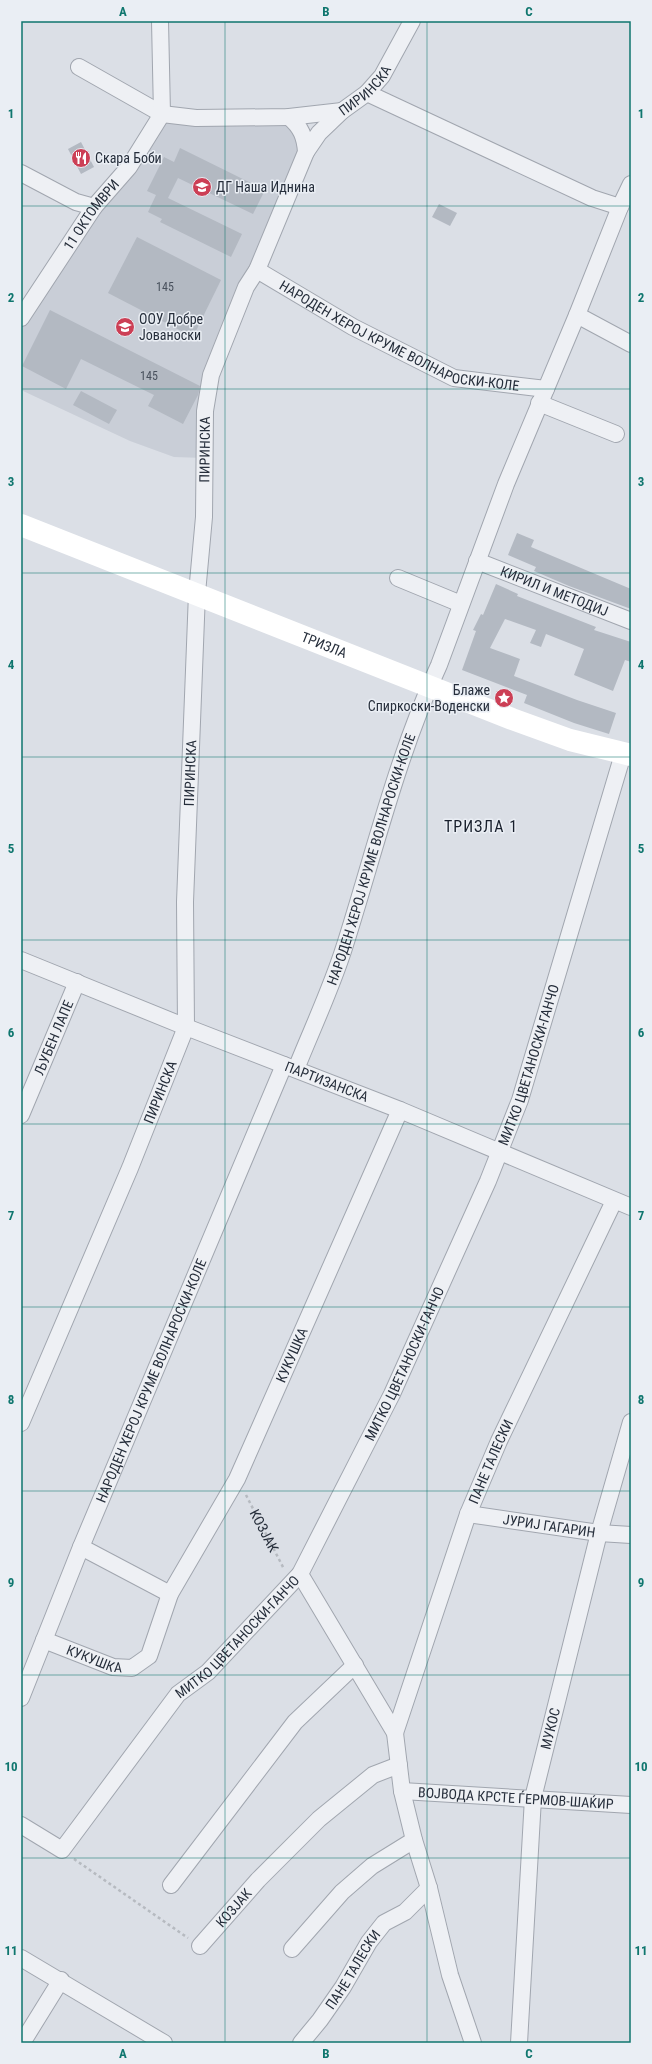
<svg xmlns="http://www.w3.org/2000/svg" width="652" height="2064" font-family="'Roboto Condensed',sans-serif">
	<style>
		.built { fill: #c9ced7 }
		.building { fill: #b3b9c2 }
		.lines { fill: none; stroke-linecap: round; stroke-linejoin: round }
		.street-casing { stroke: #a1a6af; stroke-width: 18 }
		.path { stroke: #b6bac0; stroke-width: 2.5; stroke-dasharray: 3 3; stroke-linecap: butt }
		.street { stroke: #eef0f4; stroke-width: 16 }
		.secondary { stroke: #fff; stroke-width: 22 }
		.grid { fill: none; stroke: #0f766e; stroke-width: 1; stroke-opacity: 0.55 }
		.labels { text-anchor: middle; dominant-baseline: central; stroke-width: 3; stroke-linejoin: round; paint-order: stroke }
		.number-label { font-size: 12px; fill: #49515d }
		.street-label { font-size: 14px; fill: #262e3b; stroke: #eaeef4 }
		.poi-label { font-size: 14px; fill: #262e3b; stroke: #eaeef4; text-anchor: start }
		.quarter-label { font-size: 16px; letter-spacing: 1px; fill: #181f2c; stroke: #eaeef4 }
		.neatline { fill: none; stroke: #0f766e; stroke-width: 1.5 }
		.grid-label { font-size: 13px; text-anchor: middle; font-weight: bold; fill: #0f766e }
	</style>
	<rect width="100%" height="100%" fill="#dbdfe6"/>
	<polygon class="built" points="162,114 289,117 305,141 226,337 204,458 174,457 130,441 21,390 21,318"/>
	<g class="building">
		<polygon points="81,142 94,167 81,174 68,149"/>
		<polygon points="180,148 265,190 253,214 178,178 168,198 242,234 231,257 160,222 162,219 148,212 156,195 147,191 164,157 174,162"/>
		<polygon points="439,204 457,213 450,226 432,217"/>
		<polygon points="137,237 221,280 193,337 108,293"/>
		<polygon points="50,310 200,386 198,395 183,424 148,406 154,395 81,359 66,389 22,366"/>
		<polygon points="81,391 117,410 109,424 73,405"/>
		<polygon points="517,533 534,540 531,547 631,589 631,609 569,586 534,571 536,567 508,555"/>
		<polygon points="496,584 518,594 517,596 596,627 594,630 631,642 631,662 625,660 613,691 574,675 584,649 546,634 541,647 530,643 536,630 505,619 490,648 520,659 514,676 577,700 616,713 609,734 574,723 524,703 527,695 462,670 476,631 473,630 481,614 483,615"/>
	</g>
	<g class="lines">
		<g class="street-casing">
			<g id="street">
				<polyline points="79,67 162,114 196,118 289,117 342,111"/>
				<polyline points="367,93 592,198 620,207"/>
				<path id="s2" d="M 306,152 L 319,133 L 342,111 L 367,93 L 382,76 L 412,21"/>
				<polyline points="21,173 76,202 94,207"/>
				<path id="s3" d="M 257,270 L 353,327 L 454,378 L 546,389"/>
				<polyline points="577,315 631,344"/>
				<path id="s4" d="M 21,318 L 94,207 L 129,167 L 162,114 L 160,21"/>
				<polyline points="539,403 616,434"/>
				<path id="s5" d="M 477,561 L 631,621"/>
				<polyline points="398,578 461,604"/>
				<path id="s6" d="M 21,960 L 186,1027 L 400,1110 L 631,1207"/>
				<path id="s7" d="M 296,1069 C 312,1029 331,989 344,948 C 374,854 397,756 439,665 L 506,484 L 577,315 L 620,207 L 631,184"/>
				<path id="s8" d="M 21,1115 L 77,982"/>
				<path id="s9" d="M 21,1423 L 130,1168 L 186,1027 L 185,902 L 197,593 L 204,517 L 205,411 L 211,375 L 246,287 L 257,270 L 306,152 C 305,137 301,127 289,117"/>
				<path id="s10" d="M 468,1514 L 599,1533 L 631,1535"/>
				<polyline points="81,1547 170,1594"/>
				<polyline points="300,1574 395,1733 402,1791 414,1840 429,1888 450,1975 473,2043"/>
				<path id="s11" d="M 44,1640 L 113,1667 L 132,1668 L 149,1656 L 170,1594 L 237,1479 L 400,1110"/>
				<path id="s12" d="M 21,1698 L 81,1547 L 284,1065"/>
				<path id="s13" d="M 395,1733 L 468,1514 L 499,1441 L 614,1201"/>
				<path id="s14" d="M 402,1791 L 631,1805"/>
				<path id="s15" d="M 21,1825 L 62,1850 L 178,1694 L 208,1672 L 300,1574 L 392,1394 L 488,1181 L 520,1100 L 623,754"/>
				<polyline points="171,1885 295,1722 355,1665"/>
				<path id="s16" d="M 200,1946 L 258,1880 L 319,1819 L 373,1775 L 399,1765"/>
				<polyline points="292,1949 342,1892 372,1866 414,1840"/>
				<polyline points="21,1958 164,2043"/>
				<polyline points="22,2043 61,1980"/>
				<path id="s17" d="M 301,2043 L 320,2020 L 343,1987 L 369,1942 L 384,1923 L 405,1912 L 429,1888"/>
				<path id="s18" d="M 519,2043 L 533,1798 L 599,1533 L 631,1422"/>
			</g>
		</g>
		<g class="path">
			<path id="s1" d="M 246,1495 L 284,1569"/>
			<polyline points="74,1859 188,1938"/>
		</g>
		<use href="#street" class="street"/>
		<path class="secondary" id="s19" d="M 21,525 L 512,719 L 570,740 L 631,755"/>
	</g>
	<path class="grid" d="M 225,21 L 225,2043M 427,21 L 427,2043M 21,206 L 631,206M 21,389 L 631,389M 21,573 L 631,573M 21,757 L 631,757M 21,940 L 631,940M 21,1124 L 631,1124M 21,1307 L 631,1307M 21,1491 L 631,1491M 21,1675 L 631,1675M 21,1858 L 631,1858"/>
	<defs>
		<g id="restaurant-disc" transform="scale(1)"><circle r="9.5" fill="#cc3f55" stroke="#eaeef4"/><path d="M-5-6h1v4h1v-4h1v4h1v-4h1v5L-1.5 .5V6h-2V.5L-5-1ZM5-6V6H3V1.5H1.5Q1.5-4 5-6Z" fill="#fff"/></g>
		<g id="school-disc" transform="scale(1)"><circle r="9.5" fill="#cc3f55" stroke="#eaeef4"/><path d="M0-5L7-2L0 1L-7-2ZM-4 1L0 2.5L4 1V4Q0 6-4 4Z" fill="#fff"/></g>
		<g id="sight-disc" transform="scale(1)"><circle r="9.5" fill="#cc3f55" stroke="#eaeef4"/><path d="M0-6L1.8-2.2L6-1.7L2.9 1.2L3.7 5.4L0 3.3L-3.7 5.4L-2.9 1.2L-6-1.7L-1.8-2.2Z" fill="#fff"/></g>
	</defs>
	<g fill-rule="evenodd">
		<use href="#restaurant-disc" x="81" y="158"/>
		<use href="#school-disc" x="202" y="187"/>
		<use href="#school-disc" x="125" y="327"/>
		<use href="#sight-disc" x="504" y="698"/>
	</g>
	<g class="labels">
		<g class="number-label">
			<text x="165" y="287">145</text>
			<text x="149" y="376">145</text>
		</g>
		<g class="street-label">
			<text stroke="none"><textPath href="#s2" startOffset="86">ПИРИНСКА</textPath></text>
			<text stroke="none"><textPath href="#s4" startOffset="125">11 ОКТОМВРИ</textPath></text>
			<text stroke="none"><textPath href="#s3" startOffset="159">НАРОДЕН ХЕРОЈ КРУМЕ ВОЛНАРОСКИ-КОЛЕ</textPath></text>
			<text stroke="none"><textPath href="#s9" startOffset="1007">ПИРИНСКА</textPath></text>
			<text stroke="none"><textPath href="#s5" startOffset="83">КИРИЛ И МЕТОДИЈ</textPath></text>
			<text stroke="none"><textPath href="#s19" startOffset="326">ТРИЗЛА</textPath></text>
			<text stroke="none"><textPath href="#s9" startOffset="683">ПИРИНСКА</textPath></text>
			<text stroke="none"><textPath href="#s7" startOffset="223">НАРОДЕН ХЕРОЈ КРУМЕ ВОЛНАРОСКИ-КОЛЕ</textPath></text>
			<text stroke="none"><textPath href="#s8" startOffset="84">ЉУБЕН ЛАПЕ</textPath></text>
			<text stroke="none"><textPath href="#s15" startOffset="973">МИТКО ЦВЕТАНОСКИ-ГАНЧО</textPath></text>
			<text stroke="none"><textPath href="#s6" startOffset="329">ПАРТИЗАНСКА</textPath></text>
			<text stroke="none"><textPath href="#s9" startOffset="359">ПИРИНСКА</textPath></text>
			<text stroke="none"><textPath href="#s11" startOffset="448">КУКУШКА</textPath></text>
			<text stroke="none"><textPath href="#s15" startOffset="649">МИТКО ЦВЕТАНОСКИ-ГАНЧО</textPath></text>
			<text stroke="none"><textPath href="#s12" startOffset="343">НАРОДЕН ХЕРОЈ КРУМЕ ВОЛНАРОСКИ-КОЛЕ</textPath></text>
			<text stroke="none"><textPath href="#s13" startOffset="288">ПАНЕ ТАЛЕСКИ</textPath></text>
			<text stroke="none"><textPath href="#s10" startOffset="82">ЈУРИЈ ГАГАРИН</textPath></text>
			<text stroke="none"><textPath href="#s1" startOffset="40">КОЗЈАК</textPath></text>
			<text stroke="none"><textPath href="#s15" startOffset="325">МИТКО ЦВЕТАНОСКИ-ГАНЧО</textPath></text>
			<text stroke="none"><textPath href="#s11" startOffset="54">КУКУШКА</textPath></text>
			<text stroke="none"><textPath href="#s18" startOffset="317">МУКОС</textPath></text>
			<text stroke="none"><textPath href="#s14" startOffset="114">ВОЈВОДА КРСТЕ ЃЕРМОВ-ШАЌИР</textPath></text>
			<text stroke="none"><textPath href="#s16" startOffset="51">КОЗЈАК</textPath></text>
			<text stroke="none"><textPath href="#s17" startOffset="90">ПАНЕ ТАЛЕСКИ</textPath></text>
		</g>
		<g class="poi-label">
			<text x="95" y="158">Скара Боби</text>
			<text x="216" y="187">ДГ Наша Иднина</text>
			<text x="139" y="319">ООУ Добре<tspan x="139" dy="16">Јованоски</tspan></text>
			<text x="490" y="690" text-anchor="end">Блаже<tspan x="490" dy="16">Спиркоски-Воденски</tspan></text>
		</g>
		<g class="quarter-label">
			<text x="481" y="826">ТРИЗЛА 1</text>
		</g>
	</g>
	<rect width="652" height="2064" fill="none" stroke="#eaeef4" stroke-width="44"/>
	<rect x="22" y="22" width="608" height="2020" class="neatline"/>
	<g class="grid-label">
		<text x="123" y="16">A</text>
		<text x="326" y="16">B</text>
		<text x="529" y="16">C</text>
		<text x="11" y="118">1</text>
		<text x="641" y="118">1</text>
		<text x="11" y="302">2</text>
		<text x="641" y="302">2</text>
		<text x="11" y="486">3</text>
		<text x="641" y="486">3</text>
		<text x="11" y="669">4</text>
		<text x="641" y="669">4</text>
		<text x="11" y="853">5</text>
		<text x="641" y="853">5</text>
		<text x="11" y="1037">6</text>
		<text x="641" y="1037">6</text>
		<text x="11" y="1220">7</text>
		<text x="641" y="1220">7</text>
		<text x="11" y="1404">8</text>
		<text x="641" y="1404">8</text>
		<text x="11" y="1587">9</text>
		<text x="641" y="1587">9</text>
		<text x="11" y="1771">10</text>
		<text x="641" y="1771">10</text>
		<text x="11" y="1955">11</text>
		<text x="641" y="1955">11</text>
		<text x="123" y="2058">A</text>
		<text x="326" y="2058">B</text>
		<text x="529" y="2058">C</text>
	</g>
</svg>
